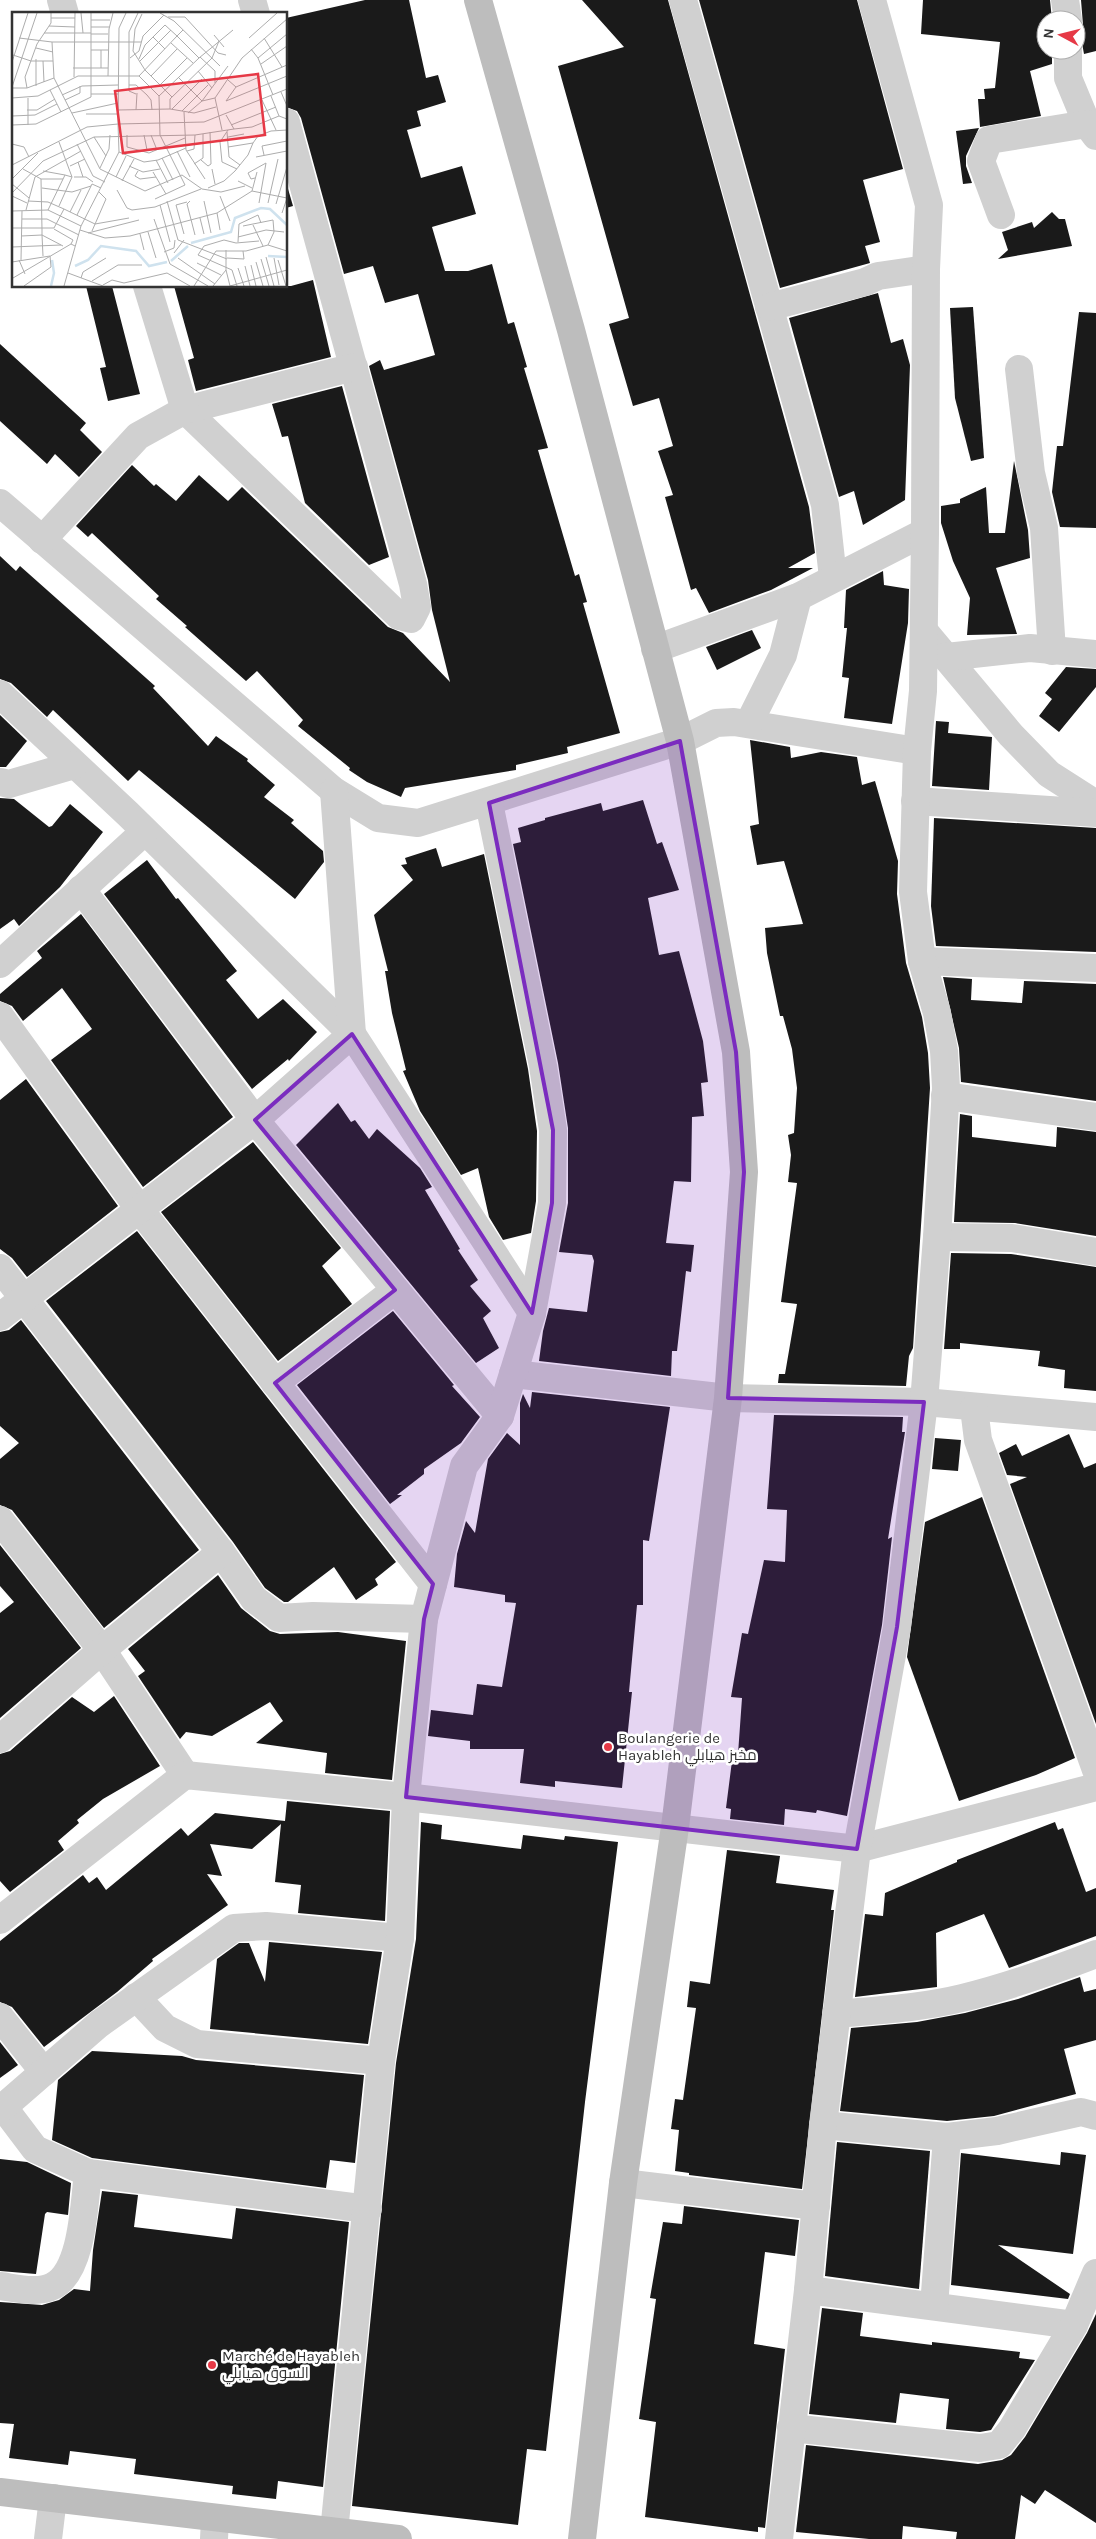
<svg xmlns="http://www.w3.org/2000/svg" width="1096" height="2539" font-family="Karla,Cairo,sans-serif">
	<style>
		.building { fill: #1a1a1a }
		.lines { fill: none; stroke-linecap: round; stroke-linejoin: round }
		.street { stroke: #d0d0d0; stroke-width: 28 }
		.secondary { stroke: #bdbdbd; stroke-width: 28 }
		.marked { fill: #7b2cbf; fill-opacity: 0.2; stroke: #7b2cbf; stroke-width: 4; stroke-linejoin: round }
		.poi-dot { fill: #e63946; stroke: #fff; stroke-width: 2 }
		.labels { text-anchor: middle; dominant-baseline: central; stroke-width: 5; stroke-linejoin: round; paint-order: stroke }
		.poi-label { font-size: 15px; fill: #333; stroke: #fff; text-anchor: start }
		.inset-river { fill: none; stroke: #cfe2ee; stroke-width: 2.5 }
		.inset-road { fill: none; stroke: #adadad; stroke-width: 1 }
		.view { fill: #e63946; fill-opacity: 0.15; stroke: #e63946; stroke-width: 2.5 }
		.inset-edge { fill: none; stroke: #333; stroke-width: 2.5 }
	</style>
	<rect width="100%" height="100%" fill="#fff"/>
	<g class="building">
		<polygon points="365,0 409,0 426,78 438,75 446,102 417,111 421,126 407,130 421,178 462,166 476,214 432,227 445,271 468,271 492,264 508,324 514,322 527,367 524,368 548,448 538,450 575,576 579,574 587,602 583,603 620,733 567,747 568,753 516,765 516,770 405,788 401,797 367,782 349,770 350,768 298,726 303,720 257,671 246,681 185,627 187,626 156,599 159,596 92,533 88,537 76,526 132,465 154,486 156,484 176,501 199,475 228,501 242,487 388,627 403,633 450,682 432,610 428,580 369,366 380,360 384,370 435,355 418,294 385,303 373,266 344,274 301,118 297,111 286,107 286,18"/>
		<polygon points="582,0 668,0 809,507 815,553 788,568 813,568 771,590 709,613 696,588 691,590 665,497 673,495 658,451 673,446 659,398 633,406 609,324 629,318 558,66 624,47"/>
		<polygon points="699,0 857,0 903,169 863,180 880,242 865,246 870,263 780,288"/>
		<polygon points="923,0 1050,0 1052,20 1046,20 1046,50 1052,50 1052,64 1030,71 1041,116 980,127 978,99 985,99 984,89 995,88 1000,42 921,34"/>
		<polygon points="1081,0 1096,0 1096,51 1084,54 1082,43 1076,37 1076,33 1083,25"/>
		<polygon points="979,128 966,156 966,166 972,183 963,184 956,131"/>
		<polygon points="286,182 293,206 286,208"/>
		<polygon points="1052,212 1059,219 1065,219 1072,246 998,259 1008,250 1002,232 1032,222 1034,228"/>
		<polygon points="313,280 331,357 196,391 188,360 194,358 174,286 291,286"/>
		<polygon points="86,286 112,286 140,394 108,401 100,368 106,367"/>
		<polygon points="878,293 891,343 903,339 910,365 905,500 863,525 854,491 839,497 789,318"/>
		<polygon points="973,307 984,458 971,461 955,398 950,308"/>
		<polygon points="1079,312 1096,313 1096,528 1060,527 1052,492 1057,446 1063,446"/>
		<polygon points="0,344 86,423 80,430 102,452 79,477 55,454 47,464 0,421"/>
		<polygon points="342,386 389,557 369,565 305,503 288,436 282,437 272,404"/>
		<polygon points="1014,461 1028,530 1030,558 996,568 1017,634 967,635 970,598 953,561 941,523 941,506 960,503 960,499 986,487 989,533 1005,533"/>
		<polygon points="0,556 16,571 20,566 155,686 153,688 208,746 216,736 248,759 247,761 275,785 264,797 294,820 291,823 323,851 324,862 295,899 139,770 128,781 53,710 47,717 11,683 0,679"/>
		<polygon points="883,571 884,585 909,589 908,623 892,724 844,718 849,678 842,677 847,628 844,628 846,590"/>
		<polygon points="752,630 761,648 717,670 706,647"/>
		<polygon points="1066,667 1096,669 1096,687 1059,732 1039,716 1052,699 1045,693"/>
		<polygon points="0,715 27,741 6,767 0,767"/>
		<polygon points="936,721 949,722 948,733 992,737 989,790 932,786"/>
		<polygon points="750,740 790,747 791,758 821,752 857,757 862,785 875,781 898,861 897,894 906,963 922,1017 928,1053 930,1088 913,1348 909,1356 906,1386 778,1383 779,1374 785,1374 797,1304 781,1302 797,1183 788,1182 791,1155 788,1135 794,1133 797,1088 792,1049 783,1016 780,1016 767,953 765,928 803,924 784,861 757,865 750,826 759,824"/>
		<polygon points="0,798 14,799 49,827 52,826 70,804 103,832 60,887 19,926 14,919 0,929"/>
		<polygon points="643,800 657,844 662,842 679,890 648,898 659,955 679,951 703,1041 708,1082 701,1083 704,1116 692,1117 691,1182 674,1181 666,1243 694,1245 691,1272 686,1271 677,1351 672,1351 671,1376 539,1361 543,1331 549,1308 587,1312 594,1261 592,1255 559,1252 568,1203 568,1128 558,1063 513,844 521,842 518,828 545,820 545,818 601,803 603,811"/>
		<polygon points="934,818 1096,828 1096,952 936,946 931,906"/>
		<polygon points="436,848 442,867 484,854 528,1069 537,1131 536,1201 531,1233 503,1240 489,1217 478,1168 461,1175 420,1111 403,1071 406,1070 392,1013 385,971 388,971 374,915 413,880 401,865 407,864 405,858"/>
		<polygon points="147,860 176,899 178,898 237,971 226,980 258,1019 283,999 317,1032 289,1061 288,1059 252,1089 104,894"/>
		<polygon points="81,914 233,1117 143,1187 51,1060 92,1029 62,988 23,1021 12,1006 0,1001 0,994 42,958 37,951"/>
		<polygon points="943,977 972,979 971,1000 1022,1003 1024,981 1096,984 1096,1101 961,1082 959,1048"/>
		<polygon points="26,1079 118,1206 27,1277 12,1258 0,1249 0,1100"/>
		<polygon points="338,1103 351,1122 355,1120 369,1139 377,1129 420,1168 432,1187 425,1190 460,1249 458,1250 478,1280 470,1286 491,1311 483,1318 499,1348 476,1363 296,1145"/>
		<polygon points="960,1114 972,1116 972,1137 1056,1147 1057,1127 1096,1132 1096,1236 1015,1223 954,1222"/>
		<polygon points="253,1142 341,1248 322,1266 352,1304 278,1361 161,1212"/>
		<polygon points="137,1231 396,1562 375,1579 378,1585 356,1600 334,1567 288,1602 284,1602 265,1588 233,1542 46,1301"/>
		<polygon points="951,1253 1011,1254 1096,1267 1096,1391 1064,1388 1065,1370 1038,1366 1040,1351 960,1343 960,1349 944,1349"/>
		<polygon points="393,1311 454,1385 452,1386 480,1417 461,1443 424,1469 424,1474 397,1495 402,1495 390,1504 297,1385"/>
		<polygon points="21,1320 199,1550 104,1628 12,1510 0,1505 0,1459 19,1443 0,1426 0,1332 9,1330"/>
		<polygon points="532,1392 670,1407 649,1541 643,1540 643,1605 637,1605 629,1692 632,1692 622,1788 555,1781 555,1787 520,1783 524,1749 470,1749 470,1741 428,1736 431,1710 473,1715 477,1684 502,1687 516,1603 505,1602 505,1595 454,1587 457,1554 466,1521 475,1533 488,1459 507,1433 520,1445 520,1403 523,1394 530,1408"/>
		<polygon points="774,1415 903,1417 902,1432 905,1432 888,1539 892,1537 882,1625 847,1816 817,1810 816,1813 785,1809 784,1825 730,1819 731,1809 726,1808 733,1753 738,1754 742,1698 731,1697 742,1633 748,1634 764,1560 785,1562 787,1510 767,1509"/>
		<polygon points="1069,1434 1084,1468 1096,1463 1096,1724 1010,1484 1027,1477 1007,1475 999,1453 1016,1444 1022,1456"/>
		<polygon points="935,1438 961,1440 958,1471 932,1469"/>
		<polygon points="982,1497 1075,1758 1036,1775 959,1801 907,1657 925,1522"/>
		<polygon points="0,1545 81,1648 0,1718 0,1613 14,1602 0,1586"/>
		<polygon points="218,1575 241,1608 270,1631 280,1634 338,1632 406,1641 392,1780 325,1773 327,1753 256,1743 283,1721 270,1702 212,1736 186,1732 180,1739 138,1676 145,1671 128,1649"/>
		<polygon points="114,1696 160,1766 103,1799 77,1820 79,1823 58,1841 64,1850 10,1892 0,1881 0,1754 10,1751 72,1697 94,1712"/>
		<polygon points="287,1801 390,1811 385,1921 298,1913 301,1885 275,1882 281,1824 252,1849 210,1844 222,1876 207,1874 228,1905 152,1959 153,1961 117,1992 44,2047 12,2007 0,2002 0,1941 83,1875 89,1883 97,1877 106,1890 181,1828 188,1836 215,1813 285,1821"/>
		<polygon points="421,1822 442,1825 441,1839 521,1849 523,1835 564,1840 565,1836 618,1842 585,2102 546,2451 527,2449 518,2525 352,2506 396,2063 416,1939"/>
		<polygon points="1055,1822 1058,1830 1063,1828 1086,1892 1096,1888 1096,1936 1009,1968 984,1914 936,1933 937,1987 855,1997 865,1914 883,1916 885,1893 957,1862 957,1860"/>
		<polygon points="727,1850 780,1856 776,1883 834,1890 831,1910 834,1910 802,2189 689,2175 689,2173 675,2171 679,2130 671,2129 675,2099 683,2100 696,2008 687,2007 690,1981 710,1984"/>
		<polygon points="269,1942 382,1952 368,2044 210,2029 217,1959 239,1943 249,1943 265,1982"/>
		<polygon points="1080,1977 1084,1992 1096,1989 1096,2040 1064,2049 1076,2094 994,2116 947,2121 840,2111 851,2028 917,2022 965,2013 1018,1999"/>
		<polygon points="0,2042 18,2065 0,2078"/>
		<polygon points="92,2051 182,2056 196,2060 364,2075 355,2163 330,2160 326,2188 92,2158 52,2140 58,2080"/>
		<polygon points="837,2142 930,2151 919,2289 825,2276"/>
		<polygon points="1061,2152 1086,2155 1073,2254 998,2245 1070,2294 1068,2299 951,2285 961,2153 1060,2165"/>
		<polygon points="0,2159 27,2162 71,2183 68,2215 47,2212 45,2214 36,2274 0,2271"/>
		<polygon points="102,2191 138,2195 134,2227 232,2239 236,2208 349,2222 323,2487 278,2481 276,2499 232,2494 233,2486 134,2474 136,2459 70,2451 68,2465 9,2458 14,2424 0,2423 0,2302 42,2305 59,2300 74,2289 90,2291 93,2250"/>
		<polygon points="684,2206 799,2220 795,2256 765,2252 754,2344 785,2349 765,2528 758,2527 758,2532 645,2517 656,2422 639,2419 656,2299 650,2298 663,2222 682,2224"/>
		<polygon points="822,2308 863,2313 860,2336 932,2345 932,2342 1020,2352 1019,2358 1035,2360 991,2430 980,2432 946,2429 949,2399 900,2393 896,2423 809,2414"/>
		<polygon points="1096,2314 1096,2523 1045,2490 1035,2504 1021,2495 1015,2539 956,2539 957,2532 903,2526 902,2539 869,2539 796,2532 806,2445 978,2464 1002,2460 1011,2455 1025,2437 1087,2333"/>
	</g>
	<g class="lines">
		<g class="street">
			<polyline points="61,0 65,14"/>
			<polyline points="252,0 256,14"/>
			<polyline points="683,0 825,505 833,578"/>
			<polyline points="1065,0 1068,20"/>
			<polyline points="1068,50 1068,78 1087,124 1096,136"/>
			<polyline points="1001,215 981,161 989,140 1087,124"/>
			<polyline points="769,307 865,282 878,276 926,269"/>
			<polyline points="1019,369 1031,473 1044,528 1052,651"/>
			<polyline points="185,410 399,616 411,619 417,607 413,584 286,122"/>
			<polyline points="185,410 354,367"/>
			<polyline points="0,503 334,791 378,818 418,823 680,741 716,723 734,722 917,751"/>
			<polyline points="42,540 138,436 185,410 147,286"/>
			<polyline points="924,631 1011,735 1049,774 1096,804"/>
			<polyline points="655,649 798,597 925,532 926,269 929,205 872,0"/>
			<polyline points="946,657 1030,648 1096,654"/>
			<polyline points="0,694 128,814 352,1034 532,1313"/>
			<polyline points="749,723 783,655 798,597"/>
			<polyline points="0,782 9,784 74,765"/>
			<polyline points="915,801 1096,813"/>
			<polyline points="81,889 255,1120 500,1416"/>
			<polyline points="922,961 1096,968"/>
			<polyline points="0,964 144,832"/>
			<polyline points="0,1016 140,1210 433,1584"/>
			<polyline points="945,1096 1096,1117"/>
			<polyline points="937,1237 1012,1238 1096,1252"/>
			<polyline points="0,1268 221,1552 254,1599 279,1618 313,1616 424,1619"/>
			<polyline points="0,1317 255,1120 352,1034 334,791"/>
			<polyline points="513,1374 728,1398 924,1402 1096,1417"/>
			<polyline points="275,1383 395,1290"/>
			<polyline points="974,1408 978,1440 1096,1770"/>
			<polyline points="0,1520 102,1650 185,1775"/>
			<polyline points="0,1739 102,1650 221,1552"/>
			<polyline points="0,1920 185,1775 406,1797 857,1849 1096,1787"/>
			<polyline points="136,1997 165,2028 197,2044 381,2061"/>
			<path d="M 836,2014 C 878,2010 921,2008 962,1998 C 1008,1987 1052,1971 1096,1954"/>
			<polyline points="0,2017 44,2072"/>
			<polyline points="4,2108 35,2149 88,2173 368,2209"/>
			<polyline points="0,2110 99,2024 234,1928 266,1926 400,1938"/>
			<polyline points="823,2125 947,2137 997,2131 1081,2112 1096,2116"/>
			<polyline points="623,2183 816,2206"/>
			<path d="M 0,2286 C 16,2288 38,2294 53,2286 C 83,2271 84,2203 88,2173"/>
			<polyline points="808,2290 1074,2325"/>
			<polyline points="934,2306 947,2137"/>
			<polyline points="791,2428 980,2448 999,2445 1012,2429 1074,2325 1096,2273"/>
			<polyline points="334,2532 381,2061 400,1938 406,1797 424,1619 464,1466 500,1416 522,1345 532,1313 552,1203 553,1130 543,1066 489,803"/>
			<polyline points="48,2539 53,2498"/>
			<polyline points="214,2539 215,2519"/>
			<polyline points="779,2539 808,2290 823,2125 857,1849 897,1627 924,1402 937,1237 946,1088 944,1051 937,1013 922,961 913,892 917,751 923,691 925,532"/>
		</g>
		<g class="secondary">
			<polyline points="478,0 571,330 680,741 736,1052 744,1172 728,1398 675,1827 623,2183 582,2539"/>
			<polyline points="0,2492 398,2539"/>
		</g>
	</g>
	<path class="marked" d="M 680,741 L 736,1052 L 744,1172 L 728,1398 L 924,1402 L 897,1627 L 857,1849 L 406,1797 L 424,1619 L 433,1584 L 275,1383 L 395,1290 L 255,1120 L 352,1034 L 532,1313 L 552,1203 L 553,1130 L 489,803 Z"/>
	<g class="poi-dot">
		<circle cx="608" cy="1747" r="5"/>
		<circle cx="212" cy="2365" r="5"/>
	</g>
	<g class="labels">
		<g class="poi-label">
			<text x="618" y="1738">Boulangerie de<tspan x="618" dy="17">Hayableh مخبز هيابلي</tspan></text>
			<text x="222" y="2356">Marché de Hayableh<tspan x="222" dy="17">السوق هيابلي</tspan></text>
		</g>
	</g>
	<g transform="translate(12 12)">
		<rect width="275" height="275" fill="#fff"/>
		<path class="inset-river" d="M 179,231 L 219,220 L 223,206 L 249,196 L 258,197 L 275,213M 256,244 L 275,245M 159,249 L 176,234M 63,254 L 76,248 L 89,234 L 124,239 L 137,254 L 155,250M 39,274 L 42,261 L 40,248"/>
		<path class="inset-road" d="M 69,1 L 71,21M 148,1 L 162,9 L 208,54M 130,2 L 123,17 L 121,39 L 133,58M 156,5 L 173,5 L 206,41 L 214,43M 39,6 L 63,6M 79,8 L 98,8M 37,14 L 63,15M 79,15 L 97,15M 32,21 L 79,21M 79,22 L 96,22M 202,23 L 212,35M 141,25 L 153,37M 7,26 L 40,30M 237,26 L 265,1M 252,26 L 270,55M 129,30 L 40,30 L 42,66 L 88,157 L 133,179 L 170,163 L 190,177 L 209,180 L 233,174M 159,31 L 181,51M 24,36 L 41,40M 239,37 L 246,46 L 261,83M 79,38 L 96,38M 89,38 L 89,56M 1,43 L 19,49 L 41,49M 188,45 L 203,59 L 203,71M 118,46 L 127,39 L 131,24 L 152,3M 187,46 L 221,18M 246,46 L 275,22M 24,47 L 24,74M 127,47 L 133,33 L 153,13 L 165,24 L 171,18M 31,49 L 32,70M 128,49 L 159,18M 0,50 L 16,1M 249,52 L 275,34M 61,56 L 96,56M 133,58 L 160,85M 186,59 L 200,76M 96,64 L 97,17 L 101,1M 127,64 L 165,24 L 187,46 L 147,84M 139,64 L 165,37M 62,65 L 63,1M 167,66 L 190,89 L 203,86M 216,68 L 224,75 L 275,53M 117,73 L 124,73 L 135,83 L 139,88 L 140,98M 148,73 L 175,46M 0,75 L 25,1M 224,75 L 214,89 L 275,64M 0,76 L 15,76 L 13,65 L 25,32 L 39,11 L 39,1M 15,76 L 42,66M 38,78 L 49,100M 269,80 L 275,94M 79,82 L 106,82M 124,82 L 117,79 L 117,20 L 126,1M 50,83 L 70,74 L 106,73M 259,84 L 267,104M 0,86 L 26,84 L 66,64 L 127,64 L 147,84 L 148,123 L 173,173 L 143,187M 53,88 L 68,81 L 68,74M 250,88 L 264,118M 158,97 L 158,87 L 200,46 L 207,29M 160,97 L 190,67M 15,98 L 25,98 L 43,87M 106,98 L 158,97 L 182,101 L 204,95M 124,98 L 125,81M 170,99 L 196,73M 172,100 L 174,138 L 193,167M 60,101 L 106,91M 176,101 L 190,89 L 216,54M 74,102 L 106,102M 214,103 L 222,117 L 240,115 L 267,104 L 275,107M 0,104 L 23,103 L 45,92M 0,113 L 24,112 L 79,85 L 79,1M 16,113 L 16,86M 219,113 L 264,95M 210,118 L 203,86 L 230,46 L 275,7M 216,118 L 208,130 L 210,150 L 225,157M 215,120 L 217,145 L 228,153M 115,123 L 115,135 L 137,141 L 173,126M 132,123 L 135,138M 139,123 L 145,138M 82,125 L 94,144M 216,125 L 232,122M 47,130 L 60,165M 0,132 L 12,135 L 17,145M 65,132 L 81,164 L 93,170M 216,135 L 241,131 L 246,124 L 259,119 L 275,118M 165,139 L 178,165M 175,139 L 182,137 L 183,123M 107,140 L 132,150 L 146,148 L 174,136M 252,143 L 250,134 L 275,129M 244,145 L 275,139M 150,146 L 161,168M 144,148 L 156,171M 189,148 L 196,154 L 199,152 L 198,120M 66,150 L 71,165M 182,152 L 191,146 L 191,122M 0,153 L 75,115 L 106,112 L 107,16 L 114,1M 58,154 L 73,147M 117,154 L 131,160 L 148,157M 88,156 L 97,137 L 98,123M 200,157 L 203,172M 31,159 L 53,163M 126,159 L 123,164 L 128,167 L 144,165M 141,160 L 154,182M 62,165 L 74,165 L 81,170M 104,165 L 114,144M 243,166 L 239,167 L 236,161 L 254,151 L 247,191M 0,167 L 26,141M 29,167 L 51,167M 110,169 L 122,147M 226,169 L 240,176M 0,172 L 17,186M 30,176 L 60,180 L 79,174M 196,176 L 212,169 L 223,159 L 236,143 L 241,131M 105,178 L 115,196 L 120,198 L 143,195 L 189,177M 240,179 L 245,160M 0,181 L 31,149 L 82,125 L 183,123 L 222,117M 0,184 L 15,191M 208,184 L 218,209M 155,189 L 166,228 L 215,247M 178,189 L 175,192 L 183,223M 192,189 L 199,221M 256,191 L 266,147M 264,192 L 275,155M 148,193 L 158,230M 52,197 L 83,212 L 117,206M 14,198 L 23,165 L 69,139M 36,198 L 53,163 L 60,165 L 47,194M 0,199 L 36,198 L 69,214M 58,200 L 69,178M 205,201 L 208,218M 270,201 L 275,186M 65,203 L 80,172 L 89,176M 188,206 L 192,222M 10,207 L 35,207 L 67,223M 142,207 L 158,252 L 196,274M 241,213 L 251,234M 0,216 L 42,216 L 52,197 L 36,190 L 16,189M 42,217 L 61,228 L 59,232M 68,218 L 93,226 L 118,224 L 205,201 L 240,179 L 275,186M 80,219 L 94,187 L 87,180M 136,220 L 144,246M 76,221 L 127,208M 128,222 L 132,238M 172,222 L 164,193 L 175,190M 9,224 L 30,223 L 30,218 L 29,167 L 11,157M 226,225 L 254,218 L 272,220M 226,230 L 227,212 L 246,203 L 249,211M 256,233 L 275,239M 0,235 L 49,233M 0,237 L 0,273M 152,240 L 162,236 L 163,228M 162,241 L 172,228M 31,244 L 30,223 L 51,234M 254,245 L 262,274M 166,246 L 203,272M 215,246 L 232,247 L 231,239M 262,246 L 267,273M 249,247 L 257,274M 7,248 L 13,262M 9,248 L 10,199M 266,248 L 274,274M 0,250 L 38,244 L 39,255 L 12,274M 244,250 L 251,274M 185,251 L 209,263M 239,253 L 244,274M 233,254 L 238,274M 226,256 L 232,274M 214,258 L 218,274M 56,261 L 91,274M 1,266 L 59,232 L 63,234M 69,266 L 71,260 L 94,246M 80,269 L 106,253 L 130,253M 91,273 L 100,268 L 112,271 L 155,261 L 178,274M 52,274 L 69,214 L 107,140 L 106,112 L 192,110 L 275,77M 182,274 L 204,239 L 234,239 L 256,233 L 262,220 L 261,208 L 231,214M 201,274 L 214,258 L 214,238M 218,274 L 275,258M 225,274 L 220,258 L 186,243 L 192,234 L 212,228 L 224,231 L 247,229"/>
		<path class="view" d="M 246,62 L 253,123 L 111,141 L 103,79 Z"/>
		<rect width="275" height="275" class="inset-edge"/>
	</g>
	<g transform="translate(1061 35) rotate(277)"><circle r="24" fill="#ffffff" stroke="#adadad"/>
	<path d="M0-4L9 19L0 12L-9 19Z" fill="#e63946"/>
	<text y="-8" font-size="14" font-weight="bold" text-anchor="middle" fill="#333333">N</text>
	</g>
</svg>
